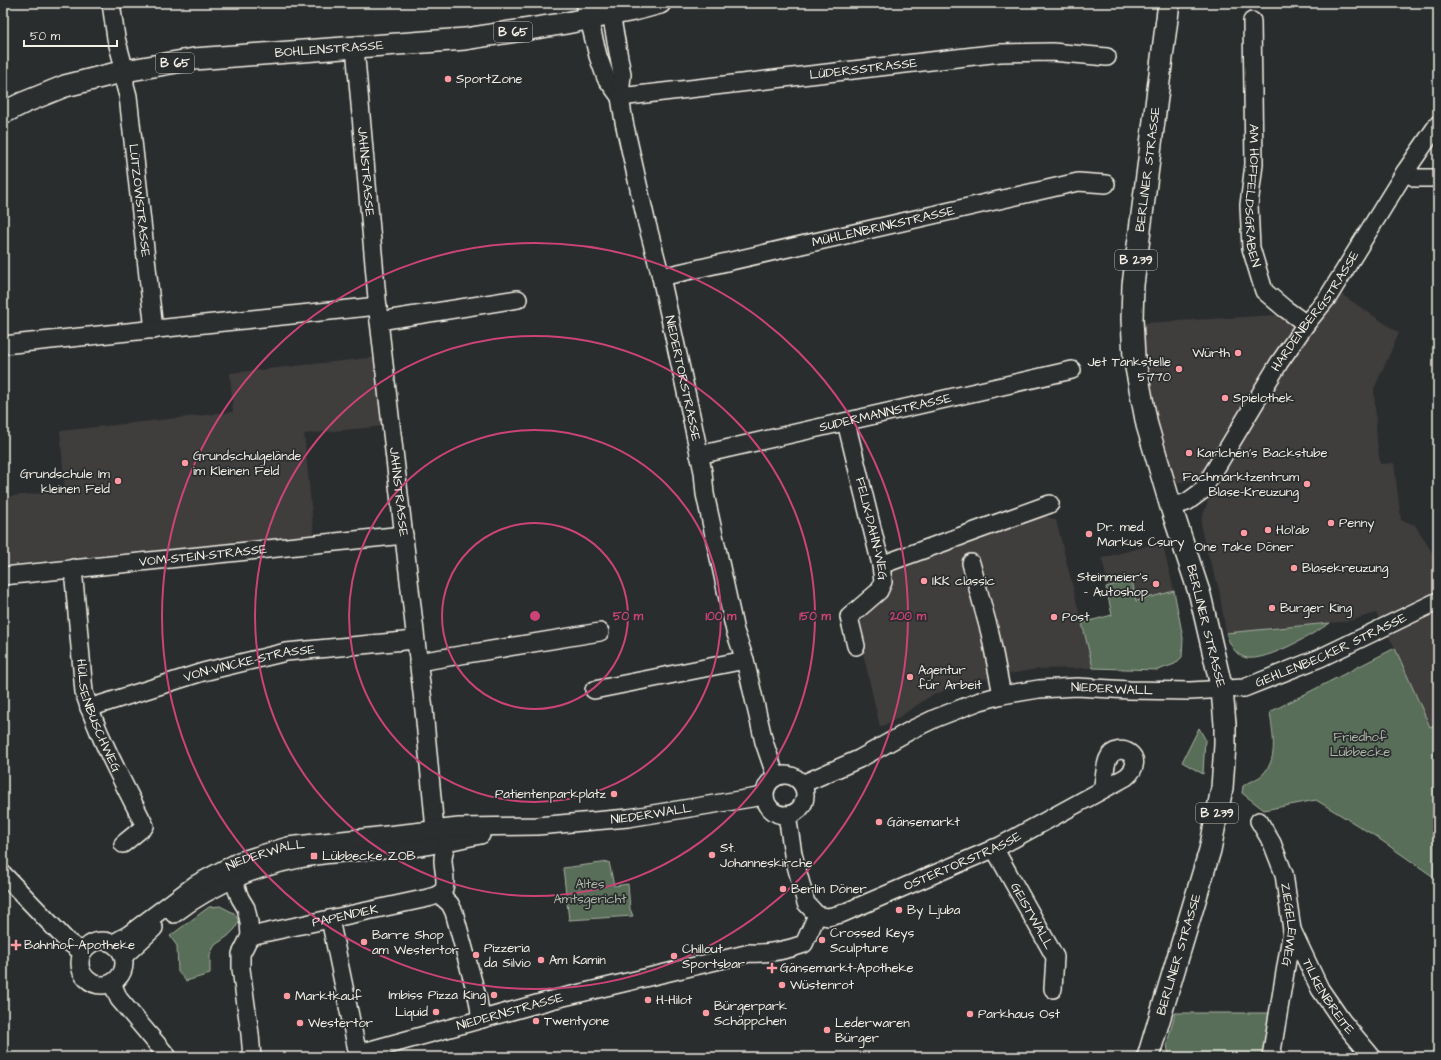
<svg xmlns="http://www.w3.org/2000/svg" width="1441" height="1060" font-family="'Architects Daughter',sans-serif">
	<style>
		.built { fill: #403c3c }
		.green { fill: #596e59; stroke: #a6b0a0 }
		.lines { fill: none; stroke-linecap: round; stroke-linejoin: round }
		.minor-casing { stroke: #f4f1e8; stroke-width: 20 }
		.major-casing { stroke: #f4f1e8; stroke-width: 24 }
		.minor { stroke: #2a2d2e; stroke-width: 17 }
		.major { stroke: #2a2d2e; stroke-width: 21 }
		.ring { fill: none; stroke: #cc4377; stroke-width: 2 }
		.poi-dot { fill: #ff9aa2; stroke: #2a2d2e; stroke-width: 1.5 }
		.labels { text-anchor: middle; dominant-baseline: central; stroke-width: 3.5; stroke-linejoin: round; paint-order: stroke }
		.shield { fill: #2a2d2e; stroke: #b7b6b0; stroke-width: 1 }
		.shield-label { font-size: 12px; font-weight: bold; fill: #f4f1e8 }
		.street-label { font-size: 13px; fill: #f4f1e8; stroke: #2a2d2e }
		.poi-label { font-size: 13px; fill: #f4f1e8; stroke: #2a2d2e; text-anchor: start }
		.park-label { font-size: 13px; fill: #aeb6a8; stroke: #2a2d2e }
		.centre { fill: #cc4377; stroke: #2a2d2e; stroke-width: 2 }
		.ring-label { font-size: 12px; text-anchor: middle; font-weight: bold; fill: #cc4377; stroke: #2a2d2e; stroke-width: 3.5; stroke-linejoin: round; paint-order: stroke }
	</style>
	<rect width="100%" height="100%" fill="#2a2d2e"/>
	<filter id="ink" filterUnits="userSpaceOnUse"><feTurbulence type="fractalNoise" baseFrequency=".025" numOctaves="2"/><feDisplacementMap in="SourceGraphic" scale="8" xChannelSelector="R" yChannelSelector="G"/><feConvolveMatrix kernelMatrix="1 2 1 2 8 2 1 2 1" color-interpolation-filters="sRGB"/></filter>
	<g filter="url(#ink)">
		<g class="built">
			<polygon points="1341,294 1399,333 1374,389 1377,441 1380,464 1394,463 1401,520 1415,525 1438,562 1438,724 1430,727 1395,648 1376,613 1349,621 1226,633 1219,589 1204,542 1201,527 1202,518 1213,487 1198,475 1186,482 1177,482 1171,473 1160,436 1148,382 1144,323 1278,315 1305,337"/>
			<polygon points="378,357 384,426 304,434 314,535 3,565 3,497 65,491 60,431 233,412 230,373"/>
			<polygon points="1041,514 1056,520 1093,668 1037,669 983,679 932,695 898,718 880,727 855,618 864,609 890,589 886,568"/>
			<polygon points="1162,542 1174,591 1136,601 1131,580 1108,586 1102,558"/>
		</g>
		<g class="green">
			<polygon points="1132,580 1136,601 1174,591 1183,638 1182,657 1175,664 1158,670 1093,668 1082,623 1112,615 1106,587"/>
			<path d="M 1330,623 C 1313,634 1268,661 1247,658 C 1235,656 1229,643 1226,633 Z"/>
			<path d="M 1395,648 L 1430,727 L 1438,724 L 1438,880 L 1375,836 L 1316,800 L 1264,810 L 1242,793 L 1243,786 C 1249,782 1259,779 1264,773 C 1279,757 1272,731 1270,712 Z"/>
			<polygon points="1199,728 1205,739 1203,774 1182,762"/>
			<polygon points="609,862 614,886 628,884 630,909 633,916 569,920 563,868"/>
			<polygon points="220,906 234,913 239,921 235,929 228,936 215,945 210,954 210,974 186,981 178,972 177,946 170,936 209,907"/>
			<polygon points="1175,1013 1273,1013 1267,1057 1169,1057 1167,1044"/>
		</g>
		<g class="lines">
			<g class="minor-casing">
				<g id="minor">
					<path id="s1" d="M 111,3 L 116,38 L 125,71 L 125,85 L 128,96 L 154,330"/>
					<polyline points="585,3 598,56 606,78 620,97"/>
					<path id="s2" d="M 607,3 L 611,14 L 622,74 L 620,97 L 624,122 L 646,220 L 661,277 L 688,401 L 703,472 L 705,494 L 735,631 L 745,660 L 764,742 L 776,777"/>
					<path id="s3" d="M 1252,21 L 1254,164 L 1249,205 L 1251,248 L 1264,291 L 1284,308 L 1306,324"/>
					<path id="s4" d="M 355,47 L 379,321 L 424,710 L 435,830"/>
					<path id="s5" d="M 620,97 L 1000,53 L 1052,52 L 1107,57"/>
					<polyline points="1405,172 1416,178 1438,178"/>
					<path id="s6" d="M 661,277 L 1078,182 L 1106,184"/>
					<polyline points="379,321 518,299"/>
					<polyline points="3,345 378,306"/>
					<path id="s7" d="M 846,422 L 881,565 L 883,582 L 879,591 L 849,617 L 856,646"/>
					<path id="s8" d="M 699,455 L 1072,370"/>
					<path id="s9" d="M 1171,507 L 1187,502 L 1202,491 L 1279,363 L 1306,324 L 1328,297 L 1405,172 L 1438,124"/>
					<polyline points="971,563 990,633 1002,695"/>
					<polyline points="881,565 1050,504"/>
					<path id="s10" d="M 73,568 L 84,692 C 99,739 123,782 145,826 L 123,844"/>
					<path id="s11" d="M 3,576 L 404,535"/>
					<polyline points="418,662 600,632"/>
					<polyline points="594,690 745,660"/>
					<path id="s12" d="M 89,708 L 203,672 L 286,652 L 415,640"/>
					<circle cx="785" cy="795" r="20"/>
					<path id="s13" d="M 802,784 L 859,759 L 913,729 L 936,718 L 980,701 L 1002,695 L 1039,689 L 1077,687 L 1129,690 L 1190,691 L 1244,688 L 1320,658 L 1438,601"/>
					<polyline points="787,815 793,854 806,903 817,915"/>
					<path id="s14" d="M 1259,821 L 1272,843 L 1284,874 L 1292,930 L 1271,1057"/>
					<path id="s15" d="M 994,848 L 1055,957 L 1053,989"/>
					<polyline points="232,869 233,879 240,898 246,908 249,922 250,936 241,954 241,969 250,1034 252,1057"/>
					<polyline points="3,874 67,941 82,952"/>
					<polyline points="439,894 450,904 454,912 478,1000 481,1019"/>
					<path d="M 174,914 C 214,883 266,863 316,856 C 350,851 384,851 419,847 C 440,844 460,839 481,835"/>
					<path id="s16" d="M 817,915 L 828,917 L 841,914 L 1000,846 L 1126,777 C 1150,757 1117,739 1108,759 C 1105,765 1104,782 1102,790"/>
					<path id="s17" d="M 330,919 L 357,1050 L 367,1051 L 551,1000 L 750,953 C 768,954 787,950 804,944 L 817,915"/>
					<path id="s18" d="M 1292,930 L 1320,989 L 1342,1021 L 1372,1057"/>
					<path id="s19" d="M 250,936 L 428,898 C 434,896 441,895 444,889 C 447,880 443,869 443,860 C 443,854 445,848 447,842"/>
					<circle cx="102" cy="963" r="22"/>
					<path id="s20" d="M 114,943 L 128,935 L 196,884 L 239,861 L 288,846 L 459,827 L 537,826 L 628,818 L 764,796"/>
					<polyline points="124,956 154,928"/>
					<polyline points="112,983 119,999 168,1057"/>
				</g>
			</g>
			<g class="major-casing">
				<g id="major">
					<path id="s21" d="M 3,113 L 23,103 L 65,86 L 125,71 L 194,59 L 465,39 L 561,24 L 634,10 L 660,3"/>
					<path id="s22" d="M 1148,1057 L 1210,850 L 1222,788 L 1225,745 L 1225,724 L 1222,690 L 1200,595 L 1171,507 L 1147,425 L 1134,357 L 1132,319 L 1133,285 L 1169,3"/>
				</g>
			</g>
			<use href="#minor" class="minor"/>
			<use href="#major" class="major"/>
		</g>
	</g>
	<g class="ring">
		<circle cx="535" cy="616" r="93"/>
		<circle cx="535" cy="616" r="186"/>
		<circle cx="535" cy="616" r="280"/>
		<circle cx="535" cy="616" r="373"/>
	</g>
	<g class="poi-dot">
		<circle cx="448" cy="79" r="4"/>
		<circle cx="1238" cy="353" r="4"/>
		<circle cx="1179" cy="369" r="4"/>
		<circle cx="1225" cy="398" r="4"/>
		<circle cx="1189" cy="453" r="4"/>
		<circle cx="185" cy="463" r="4"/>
		<circle cx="118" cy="481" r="4"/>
		<circle cx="1307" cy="484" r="4"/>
		<circle cx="1331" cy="523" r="4"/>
		<circle cx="1268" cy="530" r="4"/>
		<circle cx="1244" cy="533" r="4"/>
		<circle cx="1089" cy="534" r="4"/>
		<circle cx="1294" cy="568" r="4"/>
		<circle cx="924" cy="581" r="4"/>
		<circle cx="1156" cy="584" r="4"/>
		<circle cx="1272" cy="608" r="4"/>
		<circle cx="1054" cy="617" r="4"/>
		<circle cx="910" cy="677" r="4"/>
		<circle cx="614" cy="794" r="4"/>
		<circle cx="879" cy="822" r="4"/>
		<circle cx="712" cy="855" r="4"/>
		<rect x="310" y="852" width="8" height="8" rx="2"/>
		<circle cx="783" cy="889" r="4"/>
		<circle cx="899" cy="910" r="4"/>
		<circle cx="822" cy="940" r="4"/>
		<circle cx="364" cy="942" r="4"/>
		<path d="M14 939h4v4h4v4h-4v4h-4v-4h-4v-4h4z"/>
		<circle cx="476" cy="955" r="4"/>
		<circle cx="674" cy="956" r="4"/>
		<circle cx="541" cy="960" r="4"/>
		<path d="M770 962h4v4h4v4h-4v4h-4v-4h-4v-4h4z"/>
		<circle cx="782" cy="985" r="4"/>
		<circle cx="494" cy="995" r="4"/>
		<circle cx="287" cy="996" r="4"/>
		<circle cx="648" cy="1000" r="4"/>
		<circle cx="436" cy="1012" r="4"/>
		<circle cx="706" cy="1013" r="4"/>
		<circle cx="970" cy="1014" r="4"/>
		<circle cx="536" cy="1021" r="4"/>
		<circle cx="300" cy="1023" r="4"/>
		<circle cx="827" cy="1030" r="4"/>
	</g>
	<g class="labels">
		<g class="shield">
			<rect x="494" y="22" width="38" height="20" rx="3"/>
			<rect x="156" y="53" width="38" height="20" rx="3"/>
			<rect x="1115" y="250" width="42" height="20" rx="3"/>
			<rect x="1196" y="803" width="42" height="20" rx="3"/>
		</g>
		<g class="shield-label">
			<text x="513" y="32">B 65</text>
			<text x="175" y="63">B 65</text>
			<text x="1136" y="260">B 239</text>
			<text x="1217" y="813">B 239</text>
		</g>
		<g class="street-label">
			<text stroke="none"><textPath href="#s21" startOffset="335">BOHLENSTRASSE</textPath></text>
			<text stroke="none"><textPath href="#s5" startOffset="245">LÜDERSSTRASSE</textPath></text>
			<text stroke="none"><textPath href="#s22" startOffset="911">BERLINER STRASSE</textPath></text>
			<text stroke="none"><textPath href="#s4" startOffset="125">JAHNSTRASSE</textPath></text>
			<text stroke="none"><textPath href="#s3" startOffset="175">AM HOFFELDSGRABEN</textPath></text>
			<text stroke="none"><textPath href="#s1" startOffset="200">LÜTZOWSTRASSE</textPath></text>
			<text stroke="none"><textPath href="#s6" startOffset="228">MÜHLENBRINKSTRASSE</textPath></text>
			<text stroke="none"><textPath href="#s9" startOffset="248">HARDENBERGSTRASSE</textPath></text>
			<text stroke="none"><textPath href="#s2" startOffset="384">NIEDERTORSTRASSE</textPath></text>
			<text stroke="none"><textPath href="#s8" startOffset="191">SUDERMANNSTRASSE</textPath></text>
			<text stroke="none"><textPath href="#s4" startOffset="447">JAHNSTRASSE</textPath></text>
			<text stroke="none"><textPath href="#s7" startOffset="110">FELIX-DAHN-WEG</textPath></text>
			<text stroke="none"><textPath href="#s11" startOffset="201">VOM-STEIN-STRASSE</textPath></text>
			<text transform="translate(1206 626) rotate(76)">BERLINER STRASSE</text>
			<text stroke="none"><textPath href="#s13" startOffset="557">GEHLENBECKER STRASSE</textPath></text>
			<text stroke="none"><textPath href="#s12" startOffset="167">VON-VINCKE-STRASSE</textPath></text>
			<text stroke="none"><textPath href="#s13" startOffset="330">NIEDERWALL</textPath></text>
			<text stroke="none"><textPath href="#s10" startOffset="151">HÜLSENBUSCHWEG</textPath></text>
			<text stroke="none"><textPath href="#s20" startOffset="566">NIEDERWALL</textPath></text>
			<text stroke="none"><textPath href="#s20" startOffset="177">NIEDERWALL</textPath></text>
			<text stroke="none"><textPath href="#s16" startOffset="157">OSTERTORSTRASSE</textPath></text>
			<text stroke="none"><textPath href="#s19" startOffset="97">PAPENDIEK</textPath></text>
			<text stroke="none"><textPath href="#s15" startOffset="78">GEISTWALL</textPath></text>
			<text stroke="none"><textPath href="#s14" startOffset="110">ZIEGELEIWEG</textPath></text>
			<text stroke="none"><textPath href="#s22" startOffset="107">BERLINER STRASSE</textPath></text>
			<text stroke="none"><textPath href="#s18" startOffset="76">TILKENBREITE</textPath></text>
			<text stroke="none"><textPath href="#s17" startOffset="292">NIEDERNSTRASSE</textPath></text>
		</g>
		<g class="poi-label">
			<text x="456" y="79">SportZone</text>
			<text x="1230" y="353" text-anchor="end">Würth</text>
			<text x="1171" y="362" text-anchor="end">Jet Tankstelle<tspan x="1171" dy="15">5770</tspan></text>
			<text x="1233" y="398">Spielothek</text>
			<text x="1197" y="453">Karlchen's Backstube</text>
			<text x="193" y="456">Grundschulgelände<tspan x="193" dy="15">im Kleinen Feld</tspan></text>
			<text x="110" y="474" text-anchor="end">Grundschule Im<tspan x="110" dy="15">kleinen Feld</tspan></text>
			<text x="1299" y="477" text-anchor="end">Fachmarktzentrum<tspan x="1299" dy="15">Blase-Kreuzung</tspan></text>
			<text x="1339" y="523">Penny</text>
			<text x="1097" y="527">Dr. med.<tspan x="1097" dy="15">Markus Csury</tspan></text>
			<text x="1276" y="530">Hol'ab</text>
			<text x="1244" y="547" text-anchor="middle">One Take Döner</text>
			<text x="1302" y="568">Blasekreuzung</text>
			<text x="1148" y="577" text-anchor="end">Steinmeier's<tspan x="1148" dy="15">- Autoshop</tspan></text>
			<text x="932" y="581">IKK classic</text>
			<text x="1280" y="608">Burger King</text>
			<text x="1062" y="617">Post</text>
			<text x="918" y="670">Agentur<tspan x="918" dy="15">für Arbeit</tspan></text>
			<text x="606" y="794" text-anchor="end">Patientenparkplatz</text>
			<text x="887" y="822">Gänsemarkt</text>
			<text x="720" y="848">St.<tspan x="720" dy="15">Johanneskirche</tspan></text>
			<text x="322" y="856">Lübbecke ZOB</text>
			<text x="791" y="889">Berlin Döner</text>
			<text x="907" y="910">By Ljuba</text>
			<text x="830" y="933">Crossed Keys<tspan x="830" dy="15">Sculpture</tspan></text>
			<text x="372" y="935">Barre Shop<tspan x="372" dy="15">am Westertor</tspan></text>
			<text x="24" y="945">Bahnhof-Apotheke</text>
			<text x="484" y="948">Pizzeria<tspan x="484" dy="15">da Silvio</tspan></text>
			<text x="682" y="949">Chillout<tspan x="682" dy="15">Sportsbar</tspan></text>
			<text x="549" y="960">Am Kamin</text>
			<text x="780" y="968">Gänsemarkt-Apotheke</text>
			<text x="790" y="985">Wüstenrot</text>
			<text x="486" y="995" text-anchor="end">Imbiss Pizza King</text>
			<text x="295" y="996">Marktkauf</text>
			<text x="656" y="1000">H-Hilot</text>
			<text x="714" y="1006">Bürgerpark<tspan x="714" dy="15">Schäppchen</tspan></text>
			<text x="428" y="1012" text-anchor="end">Liquid</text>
			<text x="978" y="1014">Parkhaus Ost</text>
			<text x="544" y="1021">Twentyone</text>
			<text x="308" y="1023">Westertor</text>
			<text x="835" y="1023">Lederwaren<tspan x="835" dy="15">Bürger</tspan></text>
		</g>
		<g class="park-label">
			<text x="1360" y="737">Friedhof<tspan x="1360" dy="15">Lübbecke</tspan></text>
			<text x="590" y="884">Altes<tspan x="590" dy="15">Amtsgericht</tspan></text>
		</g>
	</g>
	<circle cx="535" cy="616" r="6" class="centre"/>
	<g class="ring-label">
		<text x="628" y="620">50 m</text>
		<text x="721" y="620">100 m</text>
		<text x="815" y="620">150 m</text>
		<text x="908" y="620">200 m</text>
	</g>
	<rect width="1441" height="1060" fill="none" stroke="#2a2d2e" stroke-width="16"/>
	<rect x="8" y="8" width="1425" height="1044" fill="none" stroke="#f4f1e8" stroke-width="1.5" filter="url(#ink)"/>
	<path d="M24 40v6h93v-6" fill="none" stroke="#f4f1e8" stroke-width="2"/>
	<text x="30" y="40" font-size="12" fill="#f4f1e8" stroke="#2a2d2e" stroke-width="3" paint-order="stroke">50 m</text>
</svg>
